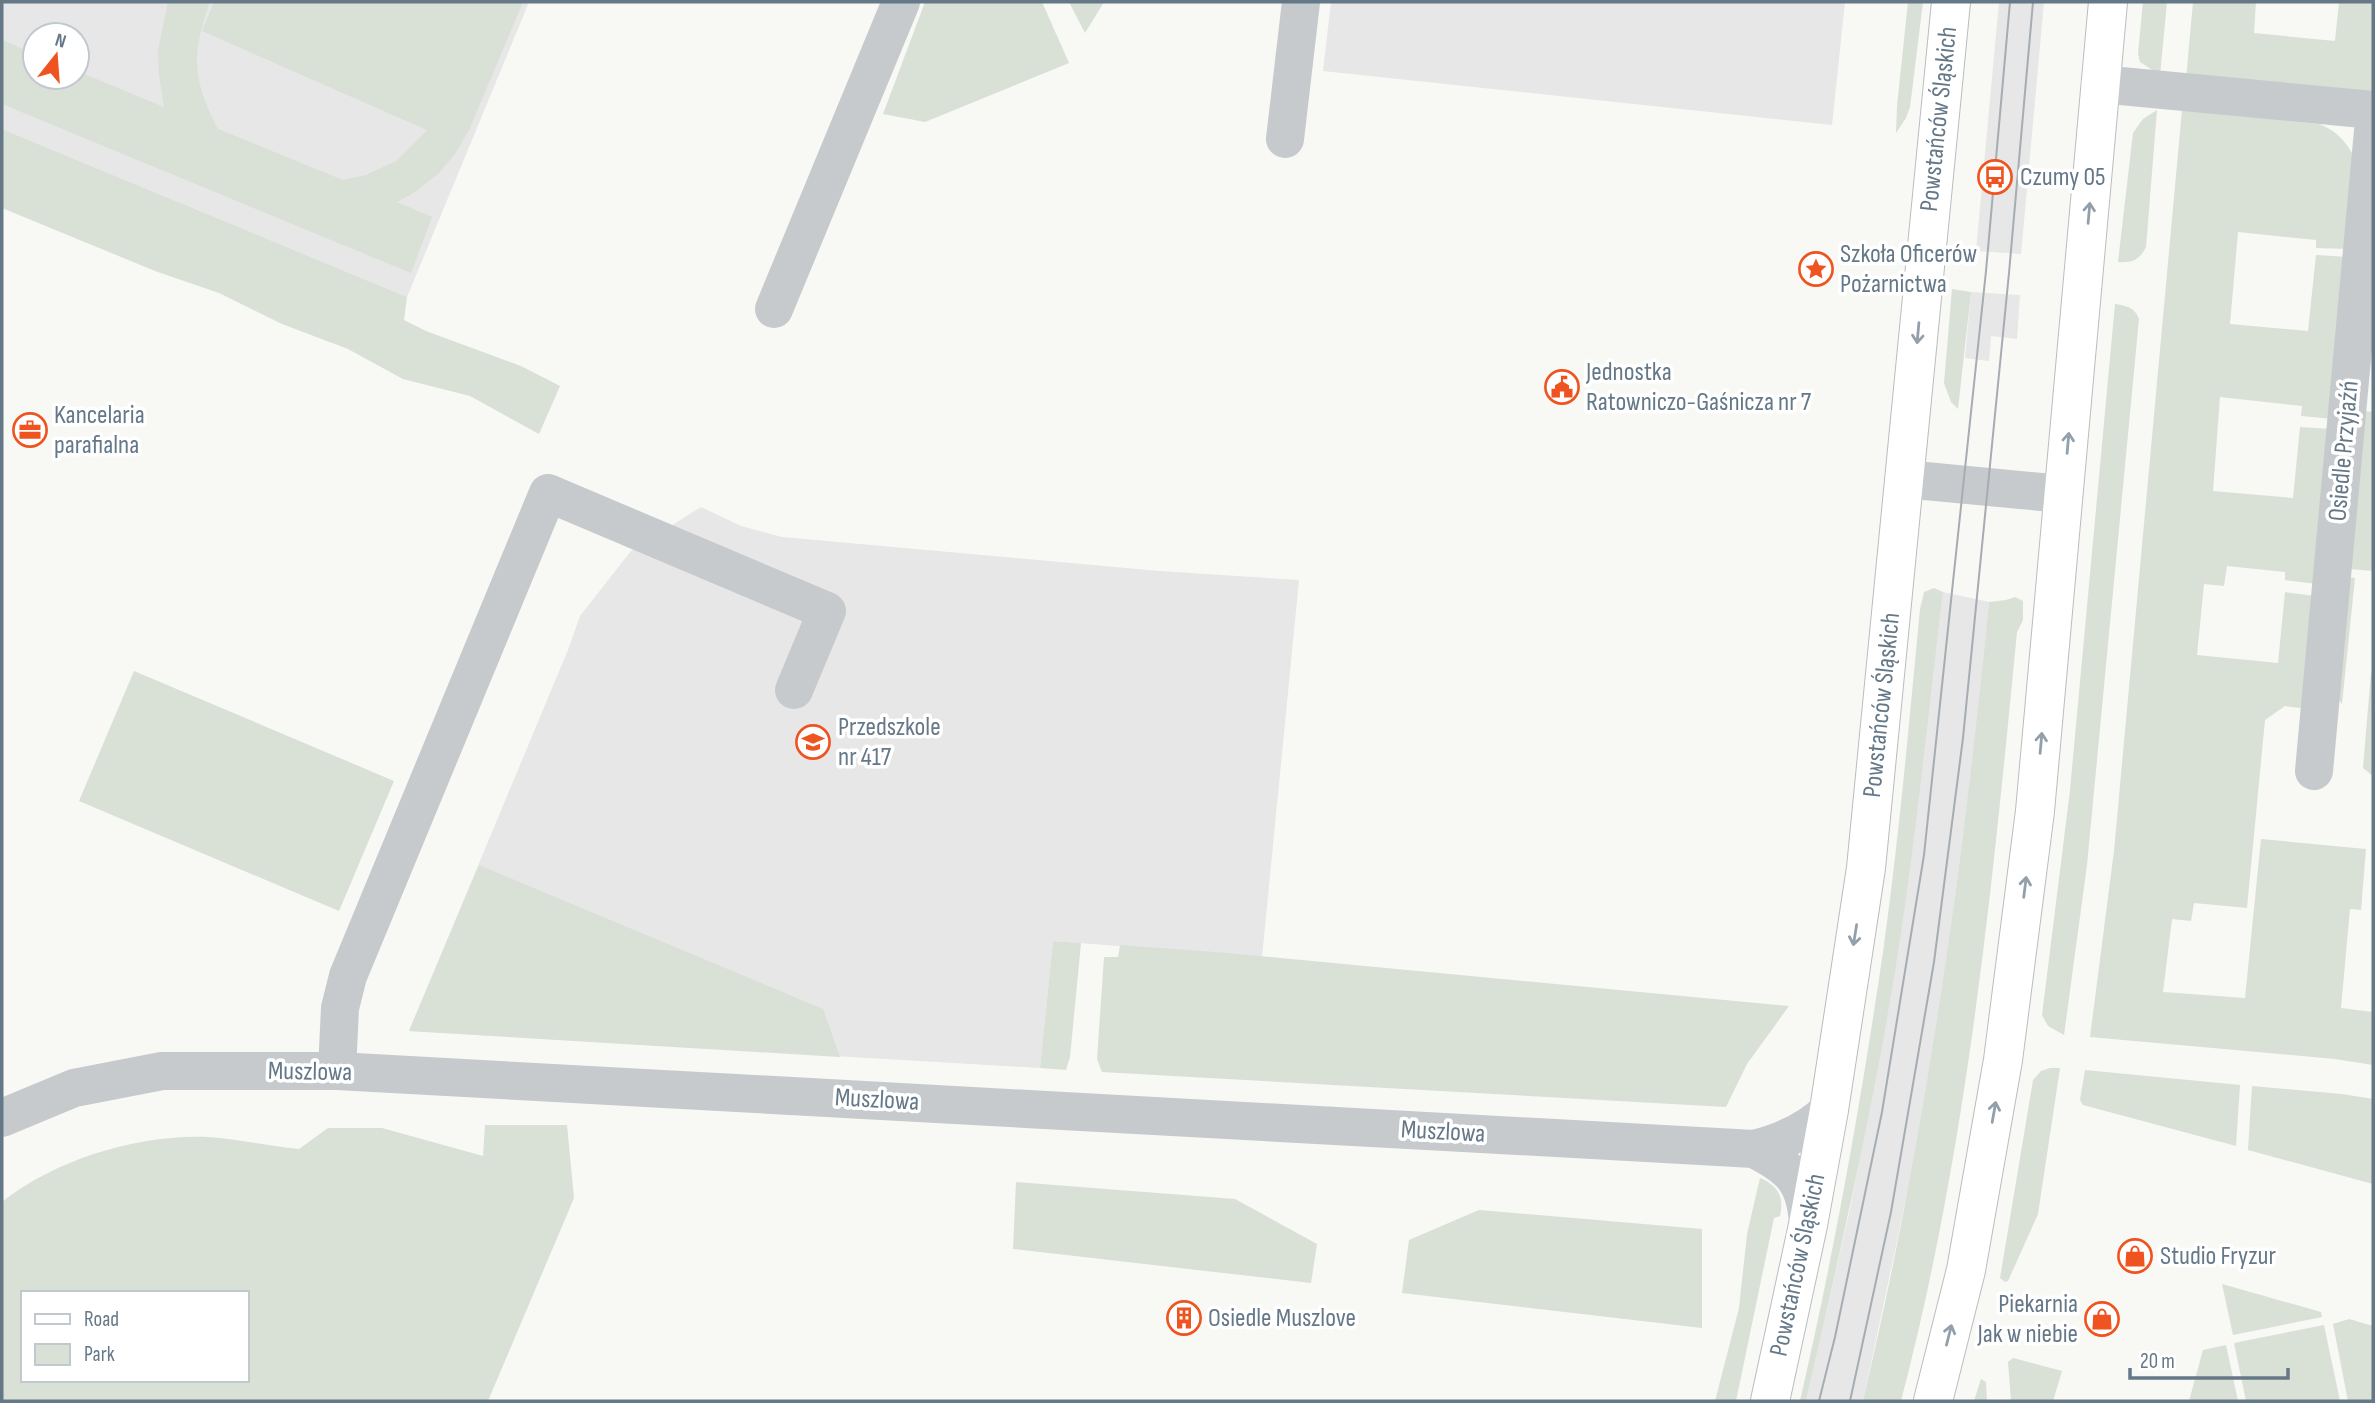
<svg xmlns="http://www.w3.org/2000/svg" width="2375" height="1403" font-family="'Sofia Sans Condensed',sans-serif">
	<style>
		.built { fill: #e6e7e6; fill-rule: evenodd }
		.green { fill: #d9e0d6; fill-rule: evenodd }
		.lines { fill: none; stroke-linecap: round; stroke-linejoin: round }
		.major-casing { stroke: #b9bdc1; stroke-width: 40 }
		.minor { stroke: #c6cacd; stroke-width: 38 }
		.major { stroke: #fff; stroke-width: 38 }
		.tram { stroke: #a6acb2; stroke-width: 2 }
		.oneway { stroke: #93a0ac }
		.labels { text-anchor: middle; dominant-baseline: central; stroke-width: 7; stroke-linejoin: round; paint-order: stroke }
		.street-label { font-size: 26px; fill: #657888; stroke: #fff }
		.poi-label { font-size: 26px; fill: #657888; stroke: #fff; text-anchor: start }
	</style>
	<rect width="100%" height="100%" fill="#f8f8f5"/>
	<g class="built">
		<path d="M 2,2 L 529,2 L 407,297 L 2,129 ZM 35,35 L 77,35 L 77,77 L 35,77 Z"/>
		<polygon points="1331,2 1845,2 1832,125 1323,71"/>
		<polygon points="1999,2 2044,2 2021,254 1976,251"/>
		<polygon points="1971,292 2020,295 2017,339 1991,336 1989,361 1965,358"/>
		<polygon points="701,507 741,526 782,537 1159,571 1299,580 1262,957 1053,941 1040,1068 409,1031 568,650 580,616 631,551"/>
		<polygon points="1943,592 1989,602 1975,749 1939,1015 1912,1170 1863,1401 1806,1401 1850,1209 1889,1006 1906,887"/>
	</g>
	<g class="green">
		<path d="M 168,2 L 210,2 C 191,55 192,79 218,129 L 343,180 L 366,175 L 396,161 L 427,130 L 202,31 L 214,2 L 523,2 L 469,130 L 455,154 L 438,174 L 412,194 L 397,202 L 432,217 L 411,273 L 2,104 L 2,40 L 35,54 L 35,77 L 77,77 L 77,71 L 164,107 L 159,75 L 158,50 Z"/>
		<polygon points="925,2 1042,2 1069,63 925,122 883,114"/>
		<polygon points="1069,2 1104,2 1085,33"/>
		<polygon points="1908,2 1923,2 1910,107 1906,118 1896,133 1897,106"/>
		<polygon points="2143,2 2167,2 2160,75 2140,62 2138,54"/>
		<polygon points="2193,2 2256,2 2254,33 2335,41 2339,2 2373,2 2373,99 2186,79"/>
		<path d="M 2157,110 L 2146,247 C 2139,260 2133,263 2118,262 L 2133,133 L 2143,119 Z"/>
		<path d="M 2182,110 L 2319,124 C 2335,130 2345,140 2353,155 L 2348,249 L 2316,248 L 2316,240 L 2238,232 L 2230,324 L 2308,331 L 2316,255 L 2348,257 L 2333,419 L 2301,416 L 2302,406 L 2220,397 L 2213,491 L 2293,498 L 2300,427 L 2331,429 L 2317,584 L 2285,580 L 2285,572 L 2227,566 L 2224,586 L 2204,584 L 2197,655 L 2278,663 L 2285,592 L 2315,596 L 2307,693 L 2300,708 L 2285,706 L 2265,720 L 2247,908 L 2194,903 L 2191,921 L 2172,919 L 2163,992 L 2245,998 L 2261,839 L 2366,849 L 2361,910 L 2350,909 L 2341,1008 L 2373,1012 L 2373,1065 L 2335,1059 L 2090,1037 L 2114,851 Z"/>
		<polygon points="2,129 407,297 404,320 426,331 521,366 560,386 539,434 470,396 403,379 348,349 282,324 219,293 155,271 2,208"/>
		<polygon points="1952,289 1971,292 1958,409 1951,402 1944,383"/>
		<path d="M 2115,304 C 2126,306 2135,307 2139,319 L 2087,865 L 2064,1035 L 2048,1026 L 2042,1015 L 2070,790 Z"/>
		<polygon points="2363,411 2373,412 2373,571 2349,569"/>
		<polygon points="2347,577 2355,578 2342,704 2336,696"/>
		<path d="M 1934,588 L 1943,592 C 1926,730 1913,870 1889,1007 C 1866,1140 1836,1270 1806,1401 L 1800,1401 C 1834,1253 1861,1103 1883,952 C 1899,838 1909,724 1920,609 L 1924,592 Z"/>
		<path d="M 2015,597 L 2023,601 L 2023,620 L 2017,632 C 1992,890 1967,1149 1901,1401 L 1863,1401 C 1925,1138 1963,871 1989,602 L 2006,600 Z"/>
		<polygon points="134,671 394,781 339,911 79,801"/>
		<polygon points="2371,673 2373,674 2373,776 2363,768"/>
		<polygon points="479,865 823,1009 840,1057 409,1031"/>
		<polygon points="1053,941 1081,943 1070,1057 1066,1070 1040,1068"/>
		<polygon points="1120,945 1227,953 1789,1006 1747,1064 1726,1107 1102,1072 1097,1059 1104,957 1118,957"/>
		<polygon points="2050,1068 2060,1068 2038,1214 2008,1281 2005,1282 2000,1278 2033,1080 2041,1071"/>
		<polygon points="2085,1070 2240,1085 2236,1146 2083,1105 2080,1100"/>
		<polygon points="2252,1086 2342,1094 2373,1099 2373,1184 2248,1150"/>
		<path d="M 485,1125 L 567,1125 L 574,1198 L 488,1401 L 2,1401 L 2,1202 C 56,1159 139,1134 208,1137 C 238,1139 269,1146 299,1149 L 328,1128 L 382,1128 L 483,1156 ZM 23,1293 L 247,1293 L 247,1380 L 23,1380 Z"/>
		<path d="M 1760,1178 C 1779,1186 1784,1198 1780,1216 L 1774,1218 L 1736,1401 L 1715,1401 L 1739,1308 L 1747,1234 Z"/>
		<polygon points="1016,1182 1235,1199 1317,1244 1311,1283 1013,1249"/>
		<polygon points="1479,1210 1702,1229 1702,1328 1402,1293 1409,1240"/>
		<polygon points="2222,1284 2321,1312 2322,1317 2233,1335"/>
		<polygon points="2349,1319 2373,1326 2373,1401 2348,1401 2333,1324"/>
		<polygon points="2324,1325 2340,1401 2246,1401 2234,1343"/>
		<polygon points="2226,1345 2238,1401 2189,1401 2203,1350"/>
		<polygon points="2013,1358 2062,1371 2053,1401 2011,1401 2008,1362"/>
		<polygon points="1981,1379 1986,1382 1987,1401 1974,1401"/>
	</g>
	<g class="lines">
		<g class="major-casing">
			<g id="major">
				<polyline points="1770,1401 1808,1225 1829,1110 1866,868 1951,2"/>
				<polyline points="1933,1401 1966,1270 2003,1060 2035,811 2108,2"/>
			</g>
		</g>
		<g class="minor">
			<polyline points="2100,84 2373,110"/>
			<polyline points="1285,139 1301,2"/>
			<polyline points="774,309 901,2"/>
			<polyline points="1904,479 2063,494"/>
			<polyline points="2314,771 2373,131"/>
			<polyline points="337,1071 340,1008 348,976 548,493 827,611 794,690"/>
			<path d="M 2,1118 L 74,1088 L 162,1071 L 337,1071 L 1754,1149 C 1782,1142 1808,1131 1829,1110"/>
			<path d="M 1754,1149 C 1792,1168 1806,1182 1808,1225"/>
		</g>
		<use href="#major" class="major"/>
		<g class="tram">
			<polyline points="1819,1401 1835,1337 1882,1112 1924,855 1986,271 2010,2"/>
			<polyline points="1850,1401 1891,1212 1934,962 1963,738 2009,273 2033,2"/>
		</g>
	</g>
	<defs><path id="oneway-shaft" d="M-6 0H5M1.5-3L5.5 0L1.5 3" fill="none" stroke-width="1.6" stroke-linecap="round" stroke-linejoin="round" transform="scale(1.75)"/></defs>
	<g class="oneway">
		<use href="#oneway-shaft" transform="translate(2089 213) rotate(-85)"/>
		<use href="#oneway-shaft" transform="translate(1918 333) rotate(95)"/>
		<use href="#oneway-shaft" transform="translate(2068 443) rotate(-85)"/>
		<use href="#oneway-shaft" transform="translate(2041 743) rotate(-85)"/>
		<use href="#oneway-shaft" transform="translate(2025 887) rotate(-83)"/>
		<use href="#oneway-shaft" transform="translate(1855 935) rotate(99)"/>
		<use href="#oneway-shaft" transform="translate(1994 1112) rotate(-80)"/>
		<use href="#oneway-shaft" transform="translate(1949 1335) rotate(-76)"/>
	</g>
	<defs>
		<g id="bus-ring" transform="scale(1.75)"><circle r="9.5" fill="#fff" stroke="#ef531f" stroke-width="1.5"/><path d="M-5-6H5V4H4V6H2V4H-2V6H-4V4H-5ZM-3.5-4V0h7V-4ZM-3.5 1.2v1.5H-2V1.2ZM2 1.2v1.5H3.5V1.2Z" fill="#ef531f"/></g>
		<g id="sight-ring" transform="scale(1.75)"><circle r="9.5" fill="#fff" stroke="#ef531f" stroke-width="1.5"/><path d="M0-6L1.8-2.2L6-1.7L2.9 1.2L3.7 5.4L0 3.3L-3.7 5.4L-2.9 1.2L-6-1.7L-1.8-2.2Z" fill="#ef531f"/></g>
		<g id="civic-ring" transform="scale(1.75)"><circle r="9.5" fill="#fff" stroke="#ef531f" stroke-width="1.5"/><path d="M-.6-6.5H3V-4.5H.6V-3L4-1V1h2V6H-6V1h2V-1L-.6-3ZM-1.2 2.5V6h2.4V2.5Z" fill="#ef531f"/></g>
		<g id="office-ring" transform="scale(1.75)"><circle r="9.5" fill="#fff" stroke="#ef531f" stroke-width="1.5"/><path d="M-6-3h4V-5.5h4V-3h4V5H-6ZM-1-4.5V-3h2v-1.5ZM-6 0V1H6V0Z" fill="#ef531f"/></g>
		<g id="school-ring" transform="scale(1.75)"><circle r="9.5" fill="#fff" stroke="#ef531f" stroke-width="1.5"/><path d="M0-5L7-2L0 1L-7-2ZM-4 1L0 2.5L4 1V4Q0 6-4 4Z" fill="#ef531f"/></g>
		<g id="shop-ring" transform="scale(1.75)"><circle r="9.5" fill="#fff" stroke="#ef531f" stroke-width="1.5"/><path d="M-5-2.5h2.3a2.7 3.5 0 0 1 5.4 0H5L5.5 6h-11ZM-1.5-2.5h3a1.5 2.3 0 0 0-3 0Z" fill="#ef531f"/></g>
		<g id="building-ring" transform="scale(1.75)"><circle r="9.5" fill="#fff" stroke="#ef531f" stroke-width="1.5"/><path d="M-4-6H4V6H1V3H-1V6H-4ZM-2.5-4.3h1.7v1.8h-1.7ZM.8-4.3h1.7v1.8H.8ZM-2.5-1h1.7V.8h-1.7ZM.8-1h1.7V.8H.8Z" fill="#ef531f"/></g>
	</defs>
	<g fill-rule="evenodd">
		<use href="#bus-ring" x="1995" y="177"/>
		<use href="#sight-ring" x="1816" y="269"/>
		<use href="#civic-ring" x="1562" y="387"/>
		<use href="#office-ring" x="30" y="430"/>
		<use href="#school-ring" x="813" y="742"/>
		<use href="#shop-ring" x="2135" y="1256"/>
		<use href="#building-ring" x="1184" y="1318"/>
		<use href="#shop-ring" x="2102" y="1319"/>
	</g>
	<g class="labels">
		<g class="street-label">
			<text transform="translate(1939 119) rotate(-84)">Powstańców Śląskich</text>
			<text transform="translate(2344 451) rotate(-85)">Osiedle Przyjaźń</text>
			<text transform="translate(1882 705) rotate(-84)">Powstańców Śląskich</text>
			<text transform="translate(310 1072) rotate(1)">Muszlowa</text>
			<text transform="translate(877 1100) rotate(3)">Muszlowa</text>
			<text transform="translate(1443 1132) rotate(3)">Muszlowa</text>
			<text transform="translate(1798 1265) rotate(-78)">Powstańców Śląskich</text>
		</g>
		<g class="poi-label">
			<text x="2020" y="177">Czumy 05</text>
			<text x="1840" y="254">Szkoła Oficerów<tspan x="1840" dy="30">Pożarnictwa</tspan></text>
			<text x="1586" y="372">Jednostka<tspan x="1586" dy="30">Ratowniczo-Gaśnicza nr 7</tspan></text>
			<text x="54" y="415">Kancelaria<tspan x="54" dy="30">parafialna</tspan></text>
			<text x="838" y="727">Przedszkole<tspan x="838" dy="30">nr 417</tspan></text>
			<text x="2160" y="1256">Studio Fryzur</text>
			<text x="2078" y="1304" text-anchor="end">Piekarnia<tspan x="2078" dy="30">Jak w niebie</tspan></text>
			<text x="1208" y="1318">Osiedle Muszlove</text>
		</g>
	</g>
	<rect width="2375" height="1403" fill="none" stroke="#657888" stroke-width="7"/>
	<rect x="21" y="1291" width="228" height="91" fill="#ffffff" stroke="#c1c9cf" stroke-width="2"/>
	<rect x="35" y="1314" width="35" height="10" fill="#ffffff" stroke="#c1c9cf" stroke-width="2"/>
	<text x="84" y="1326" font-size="21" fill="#657888">Road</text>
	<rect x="35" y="1344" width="35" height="21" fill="#d9e0d6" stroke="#c1c9cf" stroke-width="2"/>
	<text x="84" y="1361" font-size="21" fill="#657888">Park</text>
	<g transform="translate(56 56) rotate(17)"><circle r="33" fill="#ffffff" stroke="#c1c9cf" stroke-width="2"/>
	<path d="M0-5L12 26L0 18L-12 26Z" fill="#ef531f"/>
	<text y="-10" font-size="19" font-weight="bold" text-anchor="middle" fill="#657888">N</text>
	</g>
	<path d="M2130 1368v10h158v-10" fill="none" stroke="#657888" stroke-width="3.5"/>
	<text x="2140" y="1368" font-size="21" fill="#657888" stroke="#ffffff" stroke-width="5" paint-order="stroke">20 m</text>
</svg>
